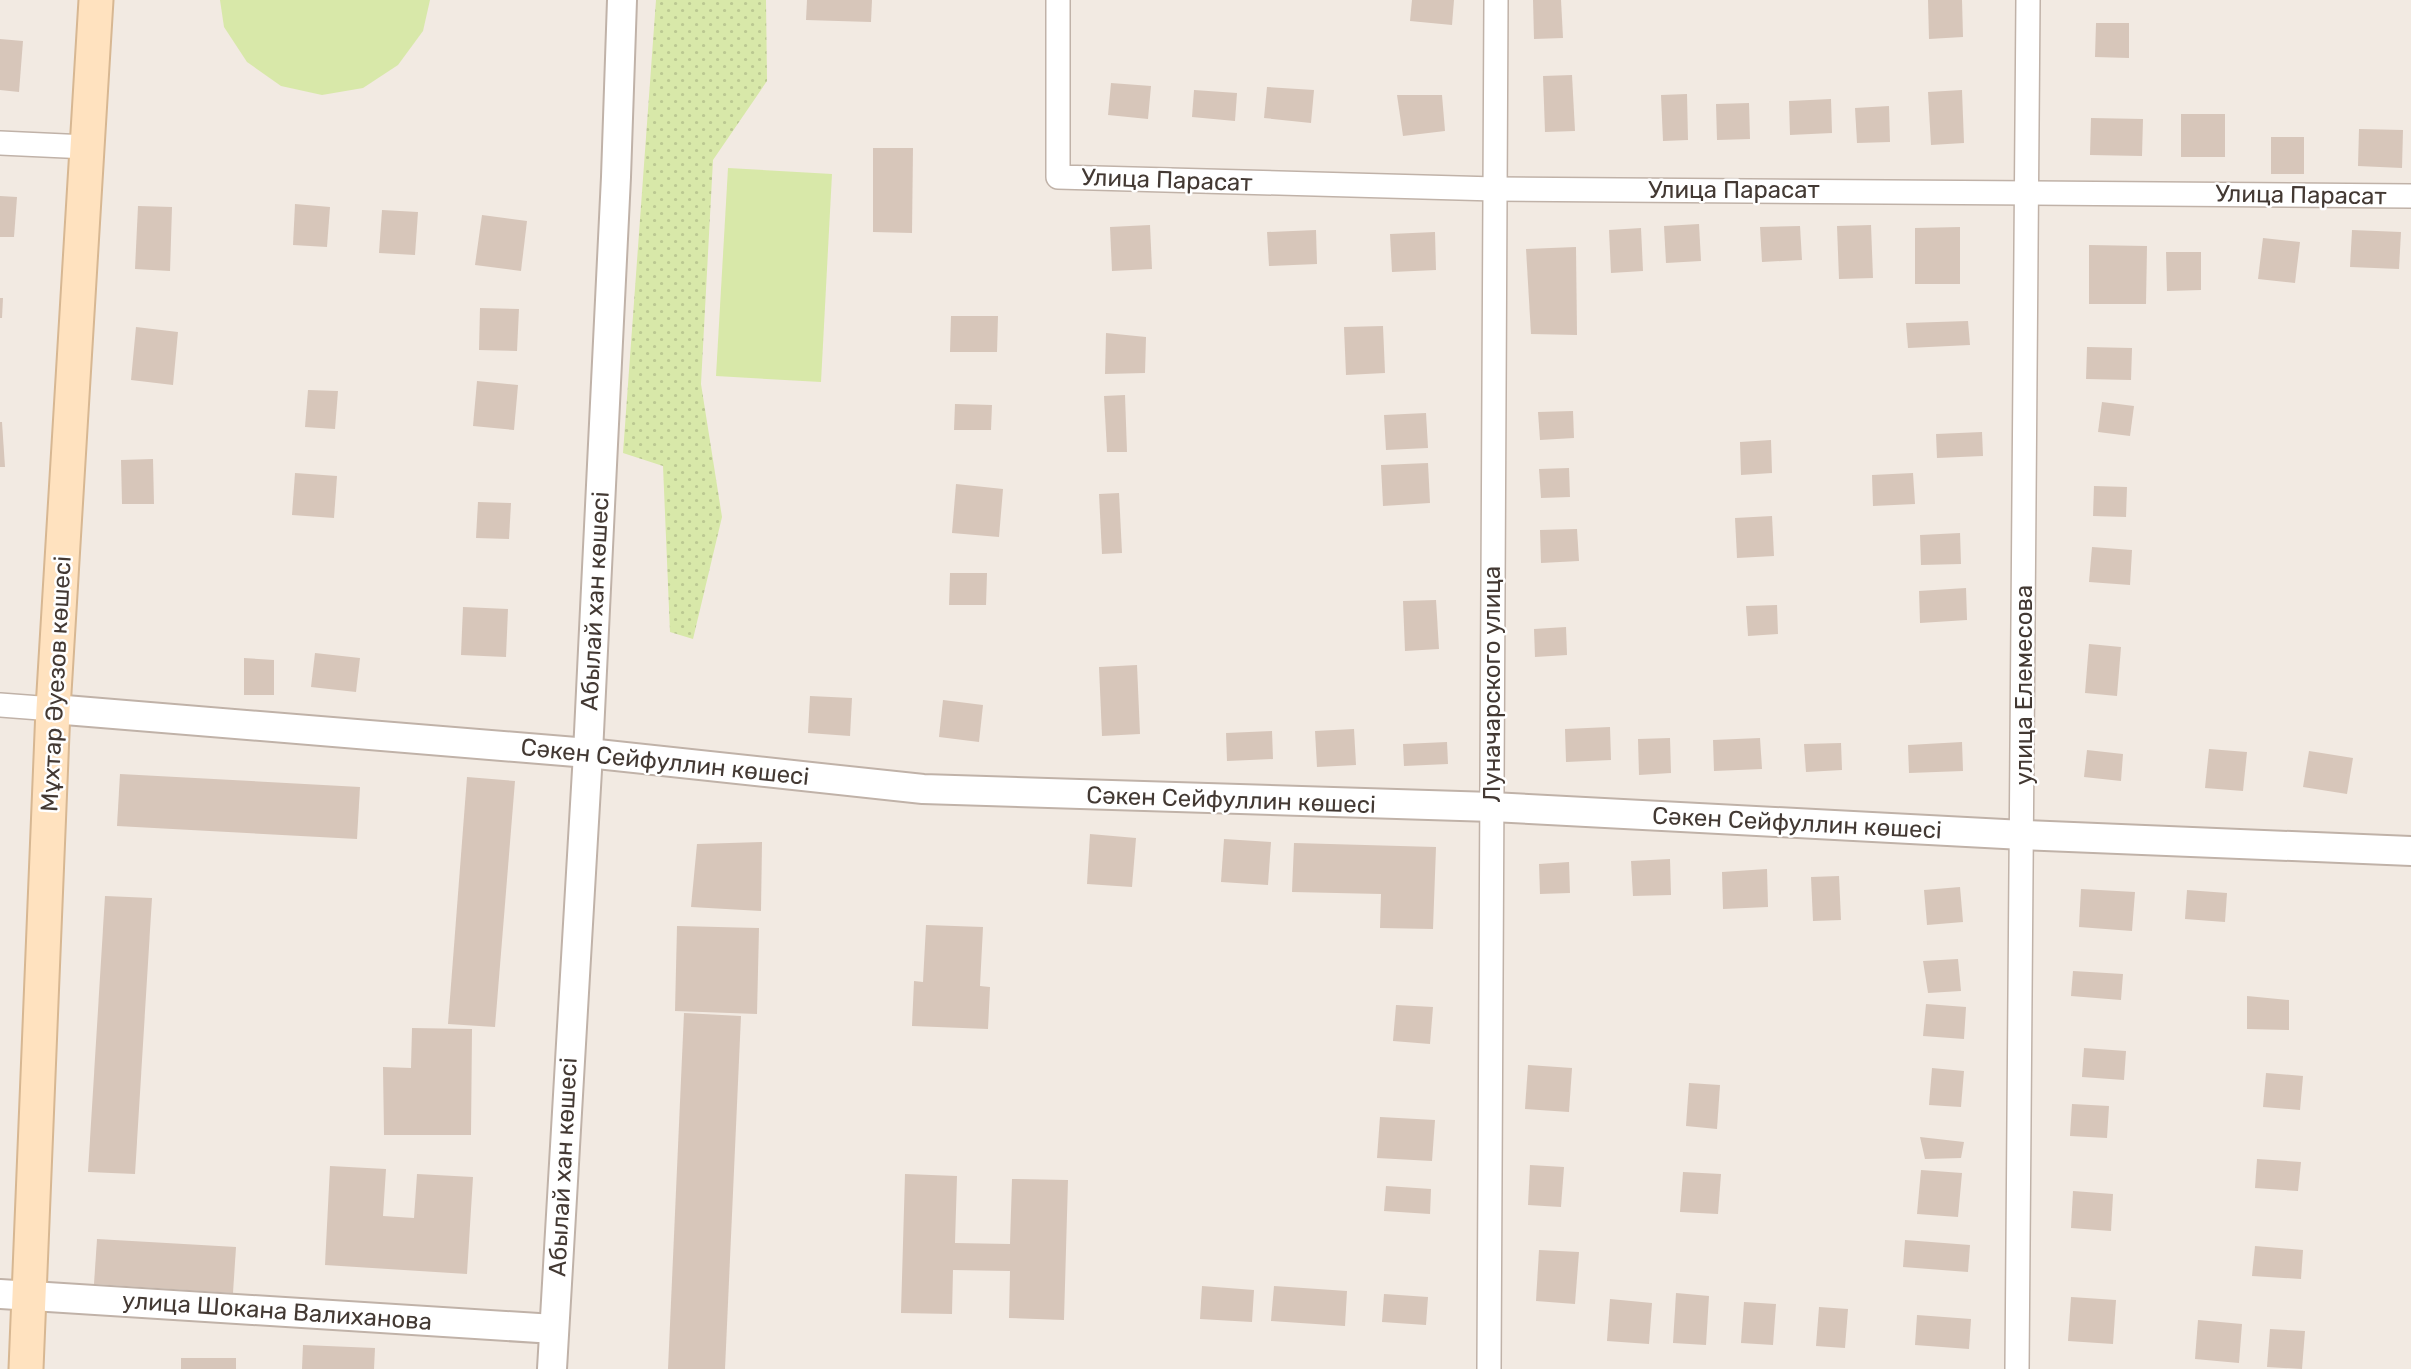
<svg xmlns="http://www.w3.org/2000/svg" width="2411" height="1369" font-family="Rubik,sans-serif">
	<style>
		.park { fill: url(#park-dots) }
		.garden { fill: #d8e8a9 }
		.building { fill: #d7c6ba }
		.lines { fill: none; stroke-linecap: round; stroke-linejoin: round }
		.minor-casing { stroke: #c0b2a8; stroke-width: 26 }
		.tertiary-casing { stroke: #c0b2a8; stroke-width: 32 }
		.secondary-casing { stroke: #d7b792; stroke-width: 37 }
		.minor { stroke: #fff; stroke-width: 23 }
		.tertiary { stroke: #fff; stroke-width: 28 }
		.secondary { stroke: #ffe2bf; stroke-width: 33 }
		.labels { text-anchor: middle; dominant-baseline: central; stroke-width: 5; stroke-linejoin: round; paint-order: stroke }
		.street-label { font-size: 24px; fill: #433933; stroke: #fff }
	</style>
	<defs>
		<pattern id="park-dots" width="8" height="8" patternUnits="userSpaceOnUse" patternTransform="scale(1.75)"><rect width="8" height="8" fill="#d8e8a9"/><path d="M2 2h.1M6 6h.1" fill="none" stroke="#bbc892" stroke-width="1.8" stroke-linecap="round"/></pattern>
	</defs>
	<rect width="100%" height="100%" fill="#f2eae2"/>
	<polygon class="park" points="656,0 766,0 767,81 713,160 701,384 722,517 693,639 670,632 663,466 623,453"/>
	<g class="garden">
		<polygon points="220,0 430,0 423,31 398,65 363,88 322,95 281,86 247,62 224,27"/>
		<polygon points="728,168 832,174 821,382 716,376"/>
	</g>
	<g class="building">
		<polygon points="807,0 872,0 871,22 806,20"/>
		<polygon points="1412,0 1454,0 1452,25 1410,21"/>
		<polygon points="1533,0 1561,0 1563,38 1534,39"/>
		<polygon points="1928,0 1962,0 1963,37 1929,39"/>
		<polygon points="2096,23 2129,23 2129,58 2095,57"/>
		<polygon points="0,39 23,41 19,92 0,90"/>
		<polygon points="1572,75 1575,131 1545,132 1543,76"/>
		<polygon points="1111,83 1151,86 1148,119 1108,115"/>
		<polygon points="1267,87 1314,90 1311,123 1264,118"/>
		<polygon points="1194,90 1237,93 1235,121 1192,117"/>
		<polygon points="1962,90 1964,143 1931,145 1928,92"/>
		<polygon points="1687,94 1688,140 1663,141 1661,95"/>
		<polygon points="1397,95 1442,95 1445,131 1403,136"/>
		<polygon points="1831,99 1832,133 1790,135 1789,101"/>
		<polygon points="1749,103 1750,139 1717,140 1716,104"/>
		<polygon points="1889,106 1890,142 1857,143 1855,108"/>
		<rect x="2181" y="114" width="44" height="43"/>
		<polygon points="2091,118 2143,119 2142,156 2090,155"/>
		<polygon points="2359,129 2403,130 2402,168 2358,166"/>
		<rect x="2271" y="137" width="33" height="37"/>
		<polygon points="873,148 913,148 912,233 873,232"/>
		<polygon points="0,196 17,197 14,237 0,237"/>
		<polygon points="295,204 330,207 327,247 293,245"/>
		<polygon points="138,206 172,207 170,271 135,269"/>
		<polygon points="382,210 418,212 415,255 379,253"/>
		<polygon points="482,215 527,221 521,271 475,265"/>
		<polygon points="1699,224 1701,261 1666,263 1664,226"/>
		<polygon points="1150,225 1152,269 1112,271 1110,227"/>
		<polygon points="1871,225 1873,278 1839,279 1837,226"/>
		<polygon points="1800,226 1802,260 1762,262 1760,227"/>
		<polygon points="1960,227 1960,284 1915,284 1915,228"/>
		<polygon points="1641,228 1643,271 1611,273 1609,230"/>
		<polygon points="1316,230 1317,264 1269,266 1267,232"/>
		<polygon points="2352,230 2401,232 2399,269 2350,267"/>
		<polygon points="1435,232 1436,270 1392,272 1390,234"/>
		<polygon points="2263,238 2300,242 2295,283 2258,279"/>
		<polygon points="2089,245 2147,246 2146,304 2089,304"/>
		<polygon points="1576,247 1577,335 1531,334 1526,249"/>
		<polygon points="2166,252 2201,252 2201,290 2167,291"/>
		<polygon points="0,298 3,298 2,318 0,318"/>
		<polygon points="480,308 519,309 517,351 479,350"/>
		<polygon points="951,316 998,316 997,352 950,352"/>
		<polygon points="1968,321 1970,345 1908,348 1906,323"/>
		<polygon points="1383,326 1385,373 1346,375 1344,327"/>
		<polygon points="136,327 178,332 173,385 131,380"/>
		<polygon points="1106,333 1146,337 1145,373 1105,374"/>
		<polygon points="2087,347 2132,348 2131,380 2086,379"/>
		<polygon points="477,381 518,385 514,430 473,426"/>
		<polygon points="308,390 338,391 335,429 305,427"/>
		<polygon points="1125,395 1127,452 1107,452 1104,396"/>
		<polygon points="2102,402 2134,406 2130,436 2098,432"/>
		<polygon points="955,404 992,405 991,430 954,430"/>
		<polygon points="1573,411 1574,438 1540,440 1538,412"/>
		<polygon points="1426,413 1428,448 1386,450 1384,415"/>
		<polygon points="0,422 2,422 5,467 0,467"/>
		<polygon points="1982,432 1983,456 1937,458 1936,434"/>
		<polygon points="1771,440 1772,473 1741,475 1740,442"/>
		<polygon points="153,459 154,504 122,504 121,460"/>
		<polygon points="1428,463 1430,503 1383,506 1381,465"/>
		<polygon points="1569,468 1570,497 1541,498 1539,469"/>
		<polygon points="295,473 337,476 334,518 292,515"/>
		<polygon points="1913,473 1915,504 1873,506 1872,475"/>
		<polygon points="956,484 1003,489 999,537 952,533"/>
		<polygon points="2094,486 2127,487 2126,517 2093,516"/>
		<polygon points="1119,493 1122,553 1102,554 1099,494"/>
		<polygon points="478,502 511,503 509,539 476,538"/>
		<polygon points="1772,516 1774,556 1737,558 1735,518"/>
		<polygon points="1577,529 1579,561 1541,563 1540,530"/>
		<polygon points="1960,533 1961,564 1921,565 1920,535"/>
		<polygon points="2092,547 2132,550 2130,585 2089,582"/>
		<polygon points="950,573 987,573 986,605 949,605"/>
		<polygon points="1966,588 1967,620 1920,623 1919,591"/>
		<polygon points="1436,600 1439,649 1405,651 1403,601"/>
		<polygon points="1777,605 1778,634 1748,636 1746,606"/>
		<polygon points="463,607 508,609 506,657 461,655"/>
		<polygon points="1566,627 1567,655 1535,657 1534,629"/>
		<polygon points="2089,644 2121,647 2117,696 2085,693"/>
		<polygon points="315,653 360,658 356,692 311,687"/>
		<polygon points="244,658 274,660 274,695 244,695"/>
		<polygon points="1137,665 1140,734 1102,736 1099,667"/>
		<polygon points="810,696 852,698 850,736 808,733"/>
		<polygon points="943,700 983,705 979,742 939,737"/>
		<polygon points="1610,727 1611,760 1566,762 1565,729"/>
		<polygon points="1354,729 1356,765 1317,767 1315,731"/>
		<polygon points="1272,731 1273,759 1227,761 1226,733"/>
		<polygon points="1670,738 1671,773 1639,775 1638,739"/>
		<polygon points="1760,738 1762,769 1714,771 1713,740"/>
		<polygon points="1447,742 1448,764 1404,766 1403,744"/>
		<polygon points="1962,742 1963,771 1909,773 1908,745"/>
		<polygon points="1841,743 1842,770 1806,772 1804,744"/>
		<polygon points="2209,749 2247,752 2243,791 2205,788"/>
		<polygon points="2087,750 2123,754 2121,781 2084,777"/>
		<polygon points="2309,751 2353,758 2347,794 2303,787"/>
		<polygon points="120,774 360,787 357,839 117,826"/>
		<polygon points="467,777 515,781 495,1027 448,1024"/>
		<polygon points="1090,834 1136,838 1132,887 1087,884"/>
		<polygon points="1224,839 1271,842 1268,885 1221,882"/>
		<polygon points="762,842 761,911 691,907 697,844"/>
		<polygon points="1294,843 1436,847 1433,929 1380,928 1381,894 1292,892"/>
		<polygon points="1670,859 1671,895 1633,896 1631,861"/>
		<polygon points="1569,862 1570,893 1540,894 1539,864"/>
		<polygon points="1767,869 1768,907 1723,909 1722,872"/>
		<polygon points="1839,876 1841,920 1813,921 1811,877"/>
		<polygon points="1960,887 1963,922 1927,925 1924,890"/>
		<polygon points="2081,889 2135,892 2132,931 2079,927"/>
		<polygon points="2187,890 2227,893 2225,922 2185,919"/>
		<polygon points="105,896 152,898 135,1174 88,1172"/>
		<polygon points="926,925 983,927 980,986 990,987 988,1029 912,1026 914,981 923,982"/>
		<polygon points="677,926 759,928 757,1014 675,1011"/>
		<polygon points="1958,959 1961,991 1928,993 1923,961"/>
		<polygon points="2073,971 2123,974 2121,1000 2071,996"/>
		<polygon points="2247,996 2289,1000 2289,1030 2247,1029"/>
		<polygon points="1926,1004 1966,1007 1964,1039 1923,1036"/>
		<polygon points="1396,1005 1433,1007 1430,1044 1393,1041"/>
		<polygon points="684,1013 741,1016 725,1369 668,1369"/>
		<polygon points="412,1028 472,1029 471,1135 384,1135 383,1067 411,1068"/>
		<polygon points="2084,1048 2126,1051 2124,1080 2082,1077"/>
		<polygon points="1528,1065 1572,1068 1569,1112 1525,1109"/>
		<polygon points="1932,1068 1964,1071 1961,1107 1929,1105"/>
		<polygon points="2266,1073 2303,1076 2300,1110 2263,1107"/>
		<polygon points="1689,1083 1720,1085 1717,1129 1686,1126"/>
		<polygon points="2072,1104 2109,1106 2107,1138 2070,1136"/>
		<polygon points="1380,1117 1435,1120 1432,1161 1377,1158"/>
		<polygon points="1920,1137 1964,1142 1961,1158 1925,1159"/>
		<polygon points="2257,1159 2301,1162 2298,1191 2255,1188"/>
		<polygon points="1530,1165 1564,1167 1561,1207 1528,1205"/>
		<polygon points="330,1166 386,1169 383,1216 414,1218 417,1174 473,1177 467,1274 325,1265"/>
		<polygon points="1921,1170 1962,1173 1958,1217 1917,1214"/>
		<polygon points="1683,1172 1721,1174 1718,1214 1680,1212"/>
		<polygon points="905,1174 957,1176 955,1243 1010,1244 1012,1179 1068,1180 1064,1320 1009,1318 1010,1271 953,1270 952,1314 901,1313"/>
		<polygon points="1386,1186 1431,1189 1430,1214 1384,1211"/>
		<polygon points="2073,1191 2113,1194 2111,1231 2071,1228"/>
		<polygon points="97,1239 236,1247 233,1293 94,1284"/>
		<polygon points="1905,1240 1970,1245 1968,1272 1903,1267"/>
		<polygon points="2255,1246 2303,1250 2301,1279 2252,1276"/>
		<polygon points="1539,1250 1579,1252 1575,1304 1536,1301"/>
		<polygon points="1202,1286 1254,1290 1252,1322 1200,1319"/>
		<polygon points="1274,1286 1347,1291 1345,1326 1271,1321"/>
		<polygon points="1676,1293 1709,1296 1706,1345 1673,1343"/>
		<polygon points="1384,1294 1428,1297 1426,1325 1382,1322"/>
		<polygon points="2071,1297 2116,1300 2113,1344 2068,1341"/>
		<polygon points="1610,1299 1652,1303 1649,1344 1607,1341"/>
		<polygon points="1744,1302 1776,1304 1773,1345 1741,1343"/>
		<polygon points="1819,1307 1848,1309 1845,1348 1816,1346"/>
		<polygon points="1917,1315 1971,1319 1969,1349 1915,1345"/>
		<polygon points="2198,1320 2242,1324 2239,1363 2195,1359"/>
		<polygon points="2270,1329 2305,1331 2302,1369 2267,1367"/>
		<polygon points="303,1345 375,1348 374,1369 302,1369"/>
		<rect x="181" y="1358" width="55" height="11"/>
	</g>
	<g class="lines">
		<g class="minor-casing">
			<g id="minor">
				<polyline points="1058,0 1058,177 1495,189 2411,196"/>
				<polyline points="0,143 87,147"/>
				<polyline points="0,705 53,709"/>
				<polyline points="1489,1369 1496,0"/>
				<polyline points="2017,1369 2028,0"/>
			</g>
		</g>
		<g class="tertiary-casing">
			<g id="tertiary">
				<polyline points="53,709 588,753 923,789 1492,807 2023,835 2411,851"/>
				<polyline points="0,1294 554,1329"/>
				<polyline points="552,1369 588,753 616,177 622,0"/>
			</g>
		</g>
		<g class="secondary-casing">
			<polyline id="secondary" points="26,1369 53,709 96,0"/>
		</g>
		<use href="#minor" class="minor"/>
		<use href="#tertiary" class="tertiary"/>
		<use href="#secondary" class="secondary"/>
	</g>
	<g class="labels">
		<g class="street-label">
			<text transform="translate(1167 180) rotate(2)">Улица Парасат</text>
			<text x="1734" y="190">Улица Парасат</text>
			<text transform="translate(2301 195) rotate(1)">Улица Парасат</text>
			<text transform="translate(595 601) rotate(-87)">Абылай хан көшесі</text>
			<text transform="translate(56 684) rotate(-87)">Мұхтар Әуезов көшесі</text>
			<text transform="translate(1492 684) rotate(-90)">Луначарского улица</text>
			<text transform="translate(2024 685) rotate(-90)">улица Елемесова</text>
			<text transform="translate(665 762) rotate(6)">Сәкен Сейфуллин көшесі</text>
			<text transform="translate(1231 800) rotate(2)">Сәкен Сейфуллин көшесі</text>
			<text transform="translate(1797 823) rotate(3)">Сәкен Сейфуллин көшесі</text>
			<text transform="translate(563 1167) rotate(-87)">Абылай хан көшесі</text>
			<text transform="translate(277 1311) rotate(4)">улица Шокана Валиханова</text>
		</g>
	</g>
</svg>
